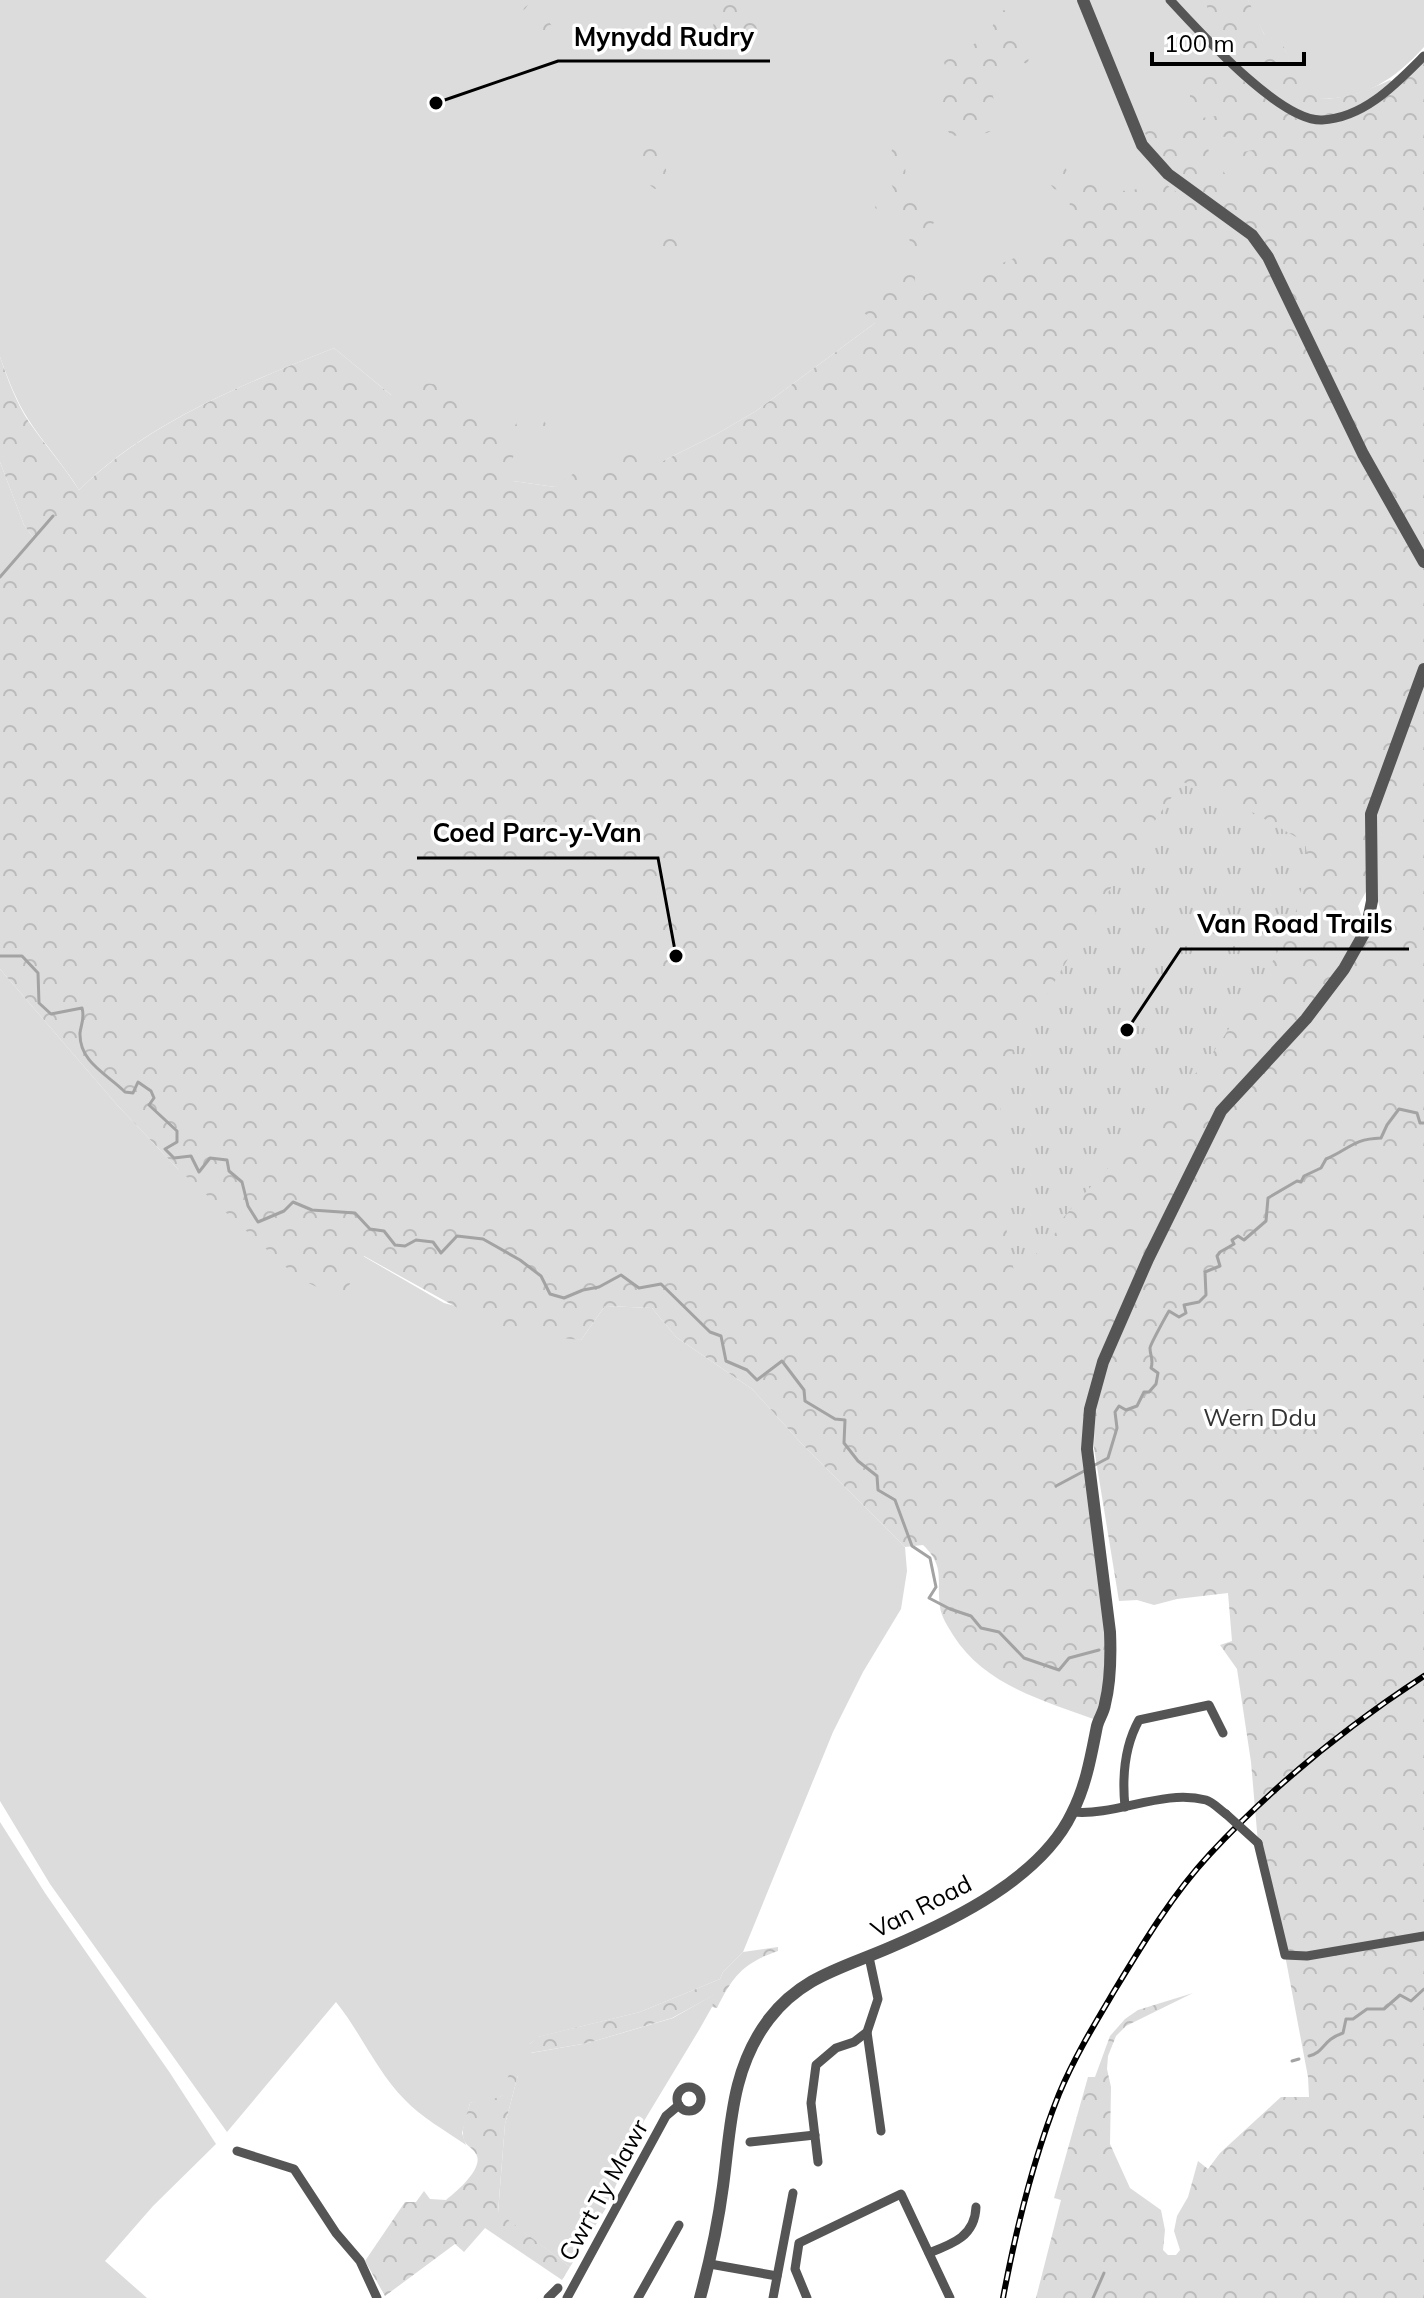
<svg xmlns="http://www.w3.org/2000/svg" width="1424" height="2298" font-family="Mulish,sans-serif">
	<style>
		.grass { fill: #dcdcdc }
		.forest { fill: url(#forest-crowns); fill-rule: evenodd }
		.park { fill: url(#park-tufts) }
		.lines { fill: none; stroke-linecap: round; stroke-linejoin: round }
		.stream { stroke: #a3a3a3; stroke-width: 3 }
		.minor { stroke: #555; stroke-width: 9 }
		.tertiary { stroke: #555; stroke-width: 12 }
		.rail-casing { stroke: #000; stroke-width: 6 }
		.rail { stroke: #fff; stroke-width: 3; stroke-dasharray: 9; stroke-linecap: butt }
		.minor-bridge { stroke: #555; stroke-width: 9 }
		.labels { text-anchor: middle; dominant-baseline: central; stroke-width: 7; stroke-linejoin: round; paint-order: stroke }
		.park-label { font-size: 24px; fill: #333; stroke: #fff }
		.street-label { font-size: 24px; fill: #000; stroke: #fff }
		.leader { fill: none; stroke: #000; stroke-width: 3 }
		.callout-dot { fill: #000; stroke: #fff; stroke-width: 3 }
		.callout-label { font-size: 26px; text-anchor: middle; font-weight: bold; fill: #000; stroke: #fff; stroke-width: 7; stroke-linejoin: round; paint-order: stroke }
	</style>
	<defs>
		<pattern id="forest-crowns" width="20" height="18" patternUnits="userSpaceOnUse" patternTransform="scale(2)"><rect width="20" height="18" fill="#dcdcdc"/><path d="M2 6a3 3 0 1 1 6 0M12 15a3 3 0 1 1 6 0" fill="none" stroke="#bbb"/></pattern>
		<pattern id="park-tufts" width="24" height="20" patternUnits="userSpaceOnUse" patternTransform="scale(2)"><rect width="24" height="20" fill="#dcdcdc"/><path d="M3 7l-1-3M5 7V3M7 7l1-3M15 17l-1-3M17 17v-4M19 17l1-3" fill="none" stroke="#bbb"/></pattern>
	</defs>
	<rect width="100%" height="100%" fill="#fff"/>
	<g class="grass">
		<path d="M 0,0 L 1235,0 L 1289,70 C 1288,41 1281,50 1265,35 C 1262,31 1249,5 1248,0 L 1424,0 L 1424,47 C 1394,80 1365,99 1319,99 L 1295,148 L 1202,201 L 875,323 L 756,411 L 715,435 L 663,461 L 555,487 L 513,481 L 486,473 L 334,348 C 244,384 149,421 79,490 C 64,465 44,444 28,419 C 16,400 8,379 0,357 Z"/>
		<polygon points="0,462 24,525 33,537 0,577"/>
		<path d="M 0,969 L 118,1106 L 178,1169 L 363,1256 L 444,1303 L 581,1340 L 605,1306 L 652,1308 L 676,1337 L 752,1389 L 800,1442 L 905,1547 L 907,1571 L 901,1609 L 863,1672 L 833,1732 L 743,1952 L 723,1972 L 720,1979 L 640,2012 L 538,2037 L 530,2044 L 531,2053 L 588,2043 L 673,2018 L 715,1994 L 712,2007 L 699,2030 L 644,2121 L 606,2208 L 570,2267 L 498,2213 L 505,2124 L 518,2075 C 511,2084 504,2097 492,2101 C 484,2103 478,2100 470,2103 L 462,2133 L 466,2145 C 446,2131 421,2117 405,2100 C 377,2072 361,2033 336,2002 L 227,2132 L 50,1884 L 0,1801 Z"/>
		<polygon points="0,1822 45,1893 170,2073 216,2144 153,2206 105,2261 147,2298 0,2298"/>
	</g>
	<g class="forest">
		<polygon points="505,0 531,0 531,1 525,9 516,15 510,12"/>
		<path d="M 718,0 L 763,1 L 755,37 L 734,47 C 707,32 712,27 718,0 Z"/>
		<path d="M 1206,0 L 1248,0 L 1264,34 L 1282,44 L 1288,55 L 1290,71 L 1319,99 C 1345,99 1367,91 1390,80 L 1396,84 L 1424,56 L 1424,2298 L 1036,2298 L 1061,2200 L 1054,2198 L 1088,2077 L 1095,2077 L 1110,2036 L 1125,2019 L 1138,2010 L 1193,1993 L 1126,2026 L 1116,2036 L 1108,2056 L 1107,2069 L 1111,2087 L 1110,2144 L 1130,2188 L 1161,2210 L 1165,2230 L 1163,2250 L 1168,2255 L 1176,2255 L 1180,2250 L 1174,2231 L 1177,2216 L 1188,2197 L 1198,2161 L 1208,2169 L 1220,2153 L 1281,2097 L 1309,2097 L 1308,2077 L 1285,1955 L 1258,1843 L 1251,1762 L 1237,1669 L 1220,1645 L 1232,1641 L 1228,1593 L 1177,1599 L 1154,1605 L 1137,1600 L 1119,1601 L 1094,1448 L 1095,1392 L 1087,1428 L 1110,1632 L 1099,1721 C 1045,1701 985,1686 953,1635 C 948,1627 941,1616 940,1607 C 936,1580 946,1567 923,1545 L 905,1547 L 800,1442 L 752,1389 L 676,1337 L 652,1308 L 605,1306 L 581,1340 L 516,1333 L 492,1327 L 364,1256 L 342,1299 L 298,1278 L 178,1169 L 118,1106 L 0,969 L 0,577 L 33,537 L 24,525 L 0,462 L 0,357 C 8,380 16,402 29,422 C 45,445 64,466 79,490 C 150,421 244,384 334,348 L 391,395 C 414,380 428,382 453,388 C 459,390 466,390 470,396 C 481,416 468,442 508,434 L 524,414 L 538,413 L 546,424 L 544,433 L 537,436 L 532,431 L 525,431 C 517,450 507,460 513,481 L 555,487 L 577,471 L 588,472 L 614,458 L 624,433 L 636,434 L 646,452 L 663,461 L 715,435 L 756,411 L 875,323 L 860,309 C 898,281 925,275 904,223 L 875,208 L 877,201 L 892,201 L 896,195 L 886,172 L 894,142 L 903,145 C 907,178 902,188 930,210 L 945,203 C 929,231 907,266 918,298 L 1070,235 L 1066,222 L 1072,193 L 1054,189 L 1046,179 L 1057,161 L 1064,161 L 1067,172 L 1128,192 L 1142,187 L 1151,173 L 1191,203 L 1205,198 L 1156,151 L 1143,130 L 1148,116 L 1159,117 L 1161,134 L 1169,136 L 1180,121 L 1216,116 L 1221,107 L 1215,100 L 1196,104 L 1190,97 L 1190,84 L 1207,67 L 1229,67 L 1258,95 L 1302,116 L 1234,50 L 1212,36 ZM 1205,136 L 1249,138 L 1255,144 L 1253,150 L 1243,152 L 1240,158 L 1242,165 L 1255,170 L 1232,183 L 1209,152 ZM 1372,881 L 1381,911 L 1366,929 L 1358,906 Z"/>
		<path d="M 1002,9 L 1011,14 L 1006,38 L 1030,47 L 1028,64 L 1006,58 L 989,79 L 1000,126 L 987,133 L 952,136 L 946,129 L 940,105 L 954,82 L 944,63 L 946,54 C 974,50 990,35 1002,9 Z"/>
		<path d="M 541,22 L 549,22 C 557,31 555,41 552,52 L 547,55 L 539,51 L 534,30 Z"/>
		<path d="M 653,136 L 660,139 L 668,180 L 665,187 L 655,189 C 637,178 635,147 653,136 Z"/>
		<polygon points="671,230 688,238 688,246 664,267 660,263 659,235 662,231"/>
		<path d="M 778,1947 L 778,1951 C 743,1963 733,1976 717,2008 L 712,2007 L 714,1995 L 672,2018 L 588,2043 L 530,2053 L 530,2044 L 537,2037 L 640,2012 L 720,1979 L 723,1972 L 743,1952 Z"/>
		<path d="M 516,2055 L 518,2075 L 505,2124 L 498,2212 L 570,2267 L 562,2280 L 485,2228 L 464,2252 L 455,2244 L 385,2296 L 365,2261 L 405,2202 L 416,2202 L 424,2191 L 430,2199 L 446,2200 C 455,2193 485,2168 476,2154 C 472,2146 463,2146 463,2134 C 462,2125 468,2112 470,2103 C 481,2098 487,2103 501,2096 Z"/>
	</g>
	<path class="park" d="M 1183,782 L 1245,808 L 1305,842 L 1308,861 L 1293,923 L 1267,972 L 1208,1060 L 1083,1195 L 1063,1218 L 1058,1230 L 1015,1277 L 1003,1210 L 1000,1087 L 1006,1063 C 1064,969 1116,870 1183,782 Z"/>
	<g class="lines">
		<g class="stream">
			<polyline points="0,577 53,516"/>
			<path d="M 0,956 L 22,956 L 38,973 L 39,1003 L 51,1014 L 82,1008 C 85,1018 81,1024 80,1033 C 79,1062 107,1074 125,1092 L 133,1093 L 138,1082 L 151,1091 L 154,1098 L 149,1105 L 177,1131 L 177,1142 L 165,1149 L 174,1158 L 191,1156 L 199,1172 L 210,1158 L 227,1160 L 229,1171 L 242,1182 L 248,1206 L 258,1222 L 284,1211 L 293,1202 L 312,1210 L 355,1213 L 370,1229 L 384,1231 L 395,1245 L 405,1246 L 416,1240 L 433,1242 L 441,1253 L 457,1236 L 483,1239 L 520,1260 L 541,1276 L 550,1294 L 564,1298 L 583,1290 L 599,1287 L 621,1275 L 639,1288 L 661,1284 L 710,1332 L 721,1336 L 726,1361 L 747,1370 L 757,1380 L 782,1361 L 804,1390 L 805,1401 L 835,1419 L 845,1420 L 844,1443 L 858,1461 L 877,1476 L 878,1490 L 895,1500 L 912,1546 L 930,1558 L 936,1587 L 929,1598 L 950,1609 L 971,1616 L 981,1628 L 999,1632 L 1024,1658 L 1059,1670 L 1069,1658 L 1099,1650"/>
			<path d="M 1093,1466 L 1108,1458 L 1117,1428 L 1115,1412 L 1119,1406 L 1126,1410 L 1137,1406 L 1144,1392 L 1149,1392 L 1156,1384 L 1158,1373 L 1151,1368 C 1154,1360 1150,1356 1150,1348 C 1150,1345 1166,1316 1169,1311 L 1179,1317 L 1186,1313 L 1184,1305 L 1199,1302 L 1206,1295 L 1205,1272 L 1220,1266 L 1217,1256 L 1220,1252 L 1234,1244 L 1232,1240 L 1238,1236 L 1244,1240 L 1266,1221 L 1268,1198 L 1297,1181 L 1301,1182 L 1304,1176 L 1321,1168 L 1326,1159 C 1350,1149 1352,1139 1381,1138 L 1387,1125 L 1399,1109 L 1417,1113 L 1420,1123 L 1424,1123"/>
			<polyline points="1056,1486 1086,1470"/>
			<path d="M 1309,2056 C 1325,2052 1322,2040 1343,2033 L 1346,2019 L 1353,2019 L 1367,2009 L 1384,2009 L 1400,1995 L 1411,2001 L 1424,1989"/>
			<polyline points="1292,2061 1299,2059"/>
			<polyline points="1093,2298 1104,2273"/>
		</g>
		<g class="minor">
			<path d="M 1170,0 C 1199,31 1280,122 1322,120 C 1364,118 1396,84 1424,56"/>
			<path d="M 1125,1807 C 1122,1777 1124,1747 1139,1720 L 1209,1705 L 1223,1733"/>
			<path d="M 1073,1812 C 1117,1816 1162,1789 1206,1800 C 1213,1802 1220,1810 1226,1814"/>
			<polyline points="1258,1843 1285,1955 1307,1956 1424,1936"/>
			<polyline points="867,2032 881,2131"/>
			<circle cx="689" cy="2099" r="12"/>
			<polyline points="750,2142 815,2135"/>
			<polyline points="237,2151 294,2169 336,2233 360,2261 377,2298"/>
			<polyline points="818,2162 811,2103 816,2065 836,2048 854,2042 867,2032 878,1999 869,1957"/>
			<path d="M 929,2253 C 953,2244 975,2236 976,2207"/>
			<polyline points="710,2264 777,2276"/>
			<polyline points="548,2298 558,2288"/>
			<polyline points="567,2298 666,2116 679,2105"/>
			<polyline points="638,2298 679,2225"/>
			<polyline points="773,2298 793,2193"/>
			<polyline points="807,2298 795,2269 799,2243 901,2194 950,2298"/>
		</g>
		<g class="tertiary">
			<polyline points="1083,0 1142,145 1168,174 1252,235 1268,257 1363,454 1424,562"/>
			<path d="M 700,2298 C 710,2261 718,2224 723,2186 C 731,2126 731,2069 769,2019 C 802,1976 843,1968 891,1947 C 954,1920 1041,1878 1072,1813 C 1086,1786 1091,1756 1097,1726 C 1099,1718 1104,1712 1105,1704 C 1111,1680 1111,1656 1110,1632 L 1087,1449 L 1090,1409 L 1103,1362 L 1148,1259 L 1221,1111 L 1306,1019 L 1344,969 L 1366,930 L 1372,901 L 1371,814 L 1424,669"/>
		</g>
		<g class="rail-casing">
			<path id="rail" d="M 1003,2298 C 1016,2229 1033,2159 1059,2094 C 1074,2058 1094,2025 1113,1993 C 1142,1945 1172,1895 1210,1854 C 1274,1785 1346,1727 1424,1676"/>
		</g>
		<use href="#rail" class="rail"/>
		<polyline class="minor-bridge" points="1226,1814 1258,1843"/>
	</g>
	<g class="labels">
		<g class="park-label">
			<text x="1260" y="1417">Wern Ddu</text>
		</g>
		<g class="street-label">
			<text transform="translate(921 1906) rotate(-27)">Van Road</text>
			<text transform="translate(603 2190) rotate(-61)">Cwrt Ty Mawr</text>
		</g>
	</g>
	<path class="leader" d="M436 103L558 61H770M676 956L658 858H417M1127 1030L1181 949H1409"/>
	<g class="callout-dot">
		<circle cx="436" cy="103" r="8"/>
		<circle cx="676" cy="956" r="8"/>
		<circle cx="1127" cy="1030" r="8"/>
	</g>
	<g class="callout-label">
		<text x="664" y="46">Mynydd Rudry</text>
		<text x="537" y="842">Coed Parc-y-Van</text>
		<text x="1295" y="933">Van Road Trails</text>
	</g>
	<path d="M1152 52v12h152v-12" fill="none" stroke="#000000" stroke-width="4"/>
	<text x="1164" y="52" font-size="24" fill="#000000" stroke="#ffffff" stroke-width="6" paint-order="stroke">100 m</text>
</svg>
